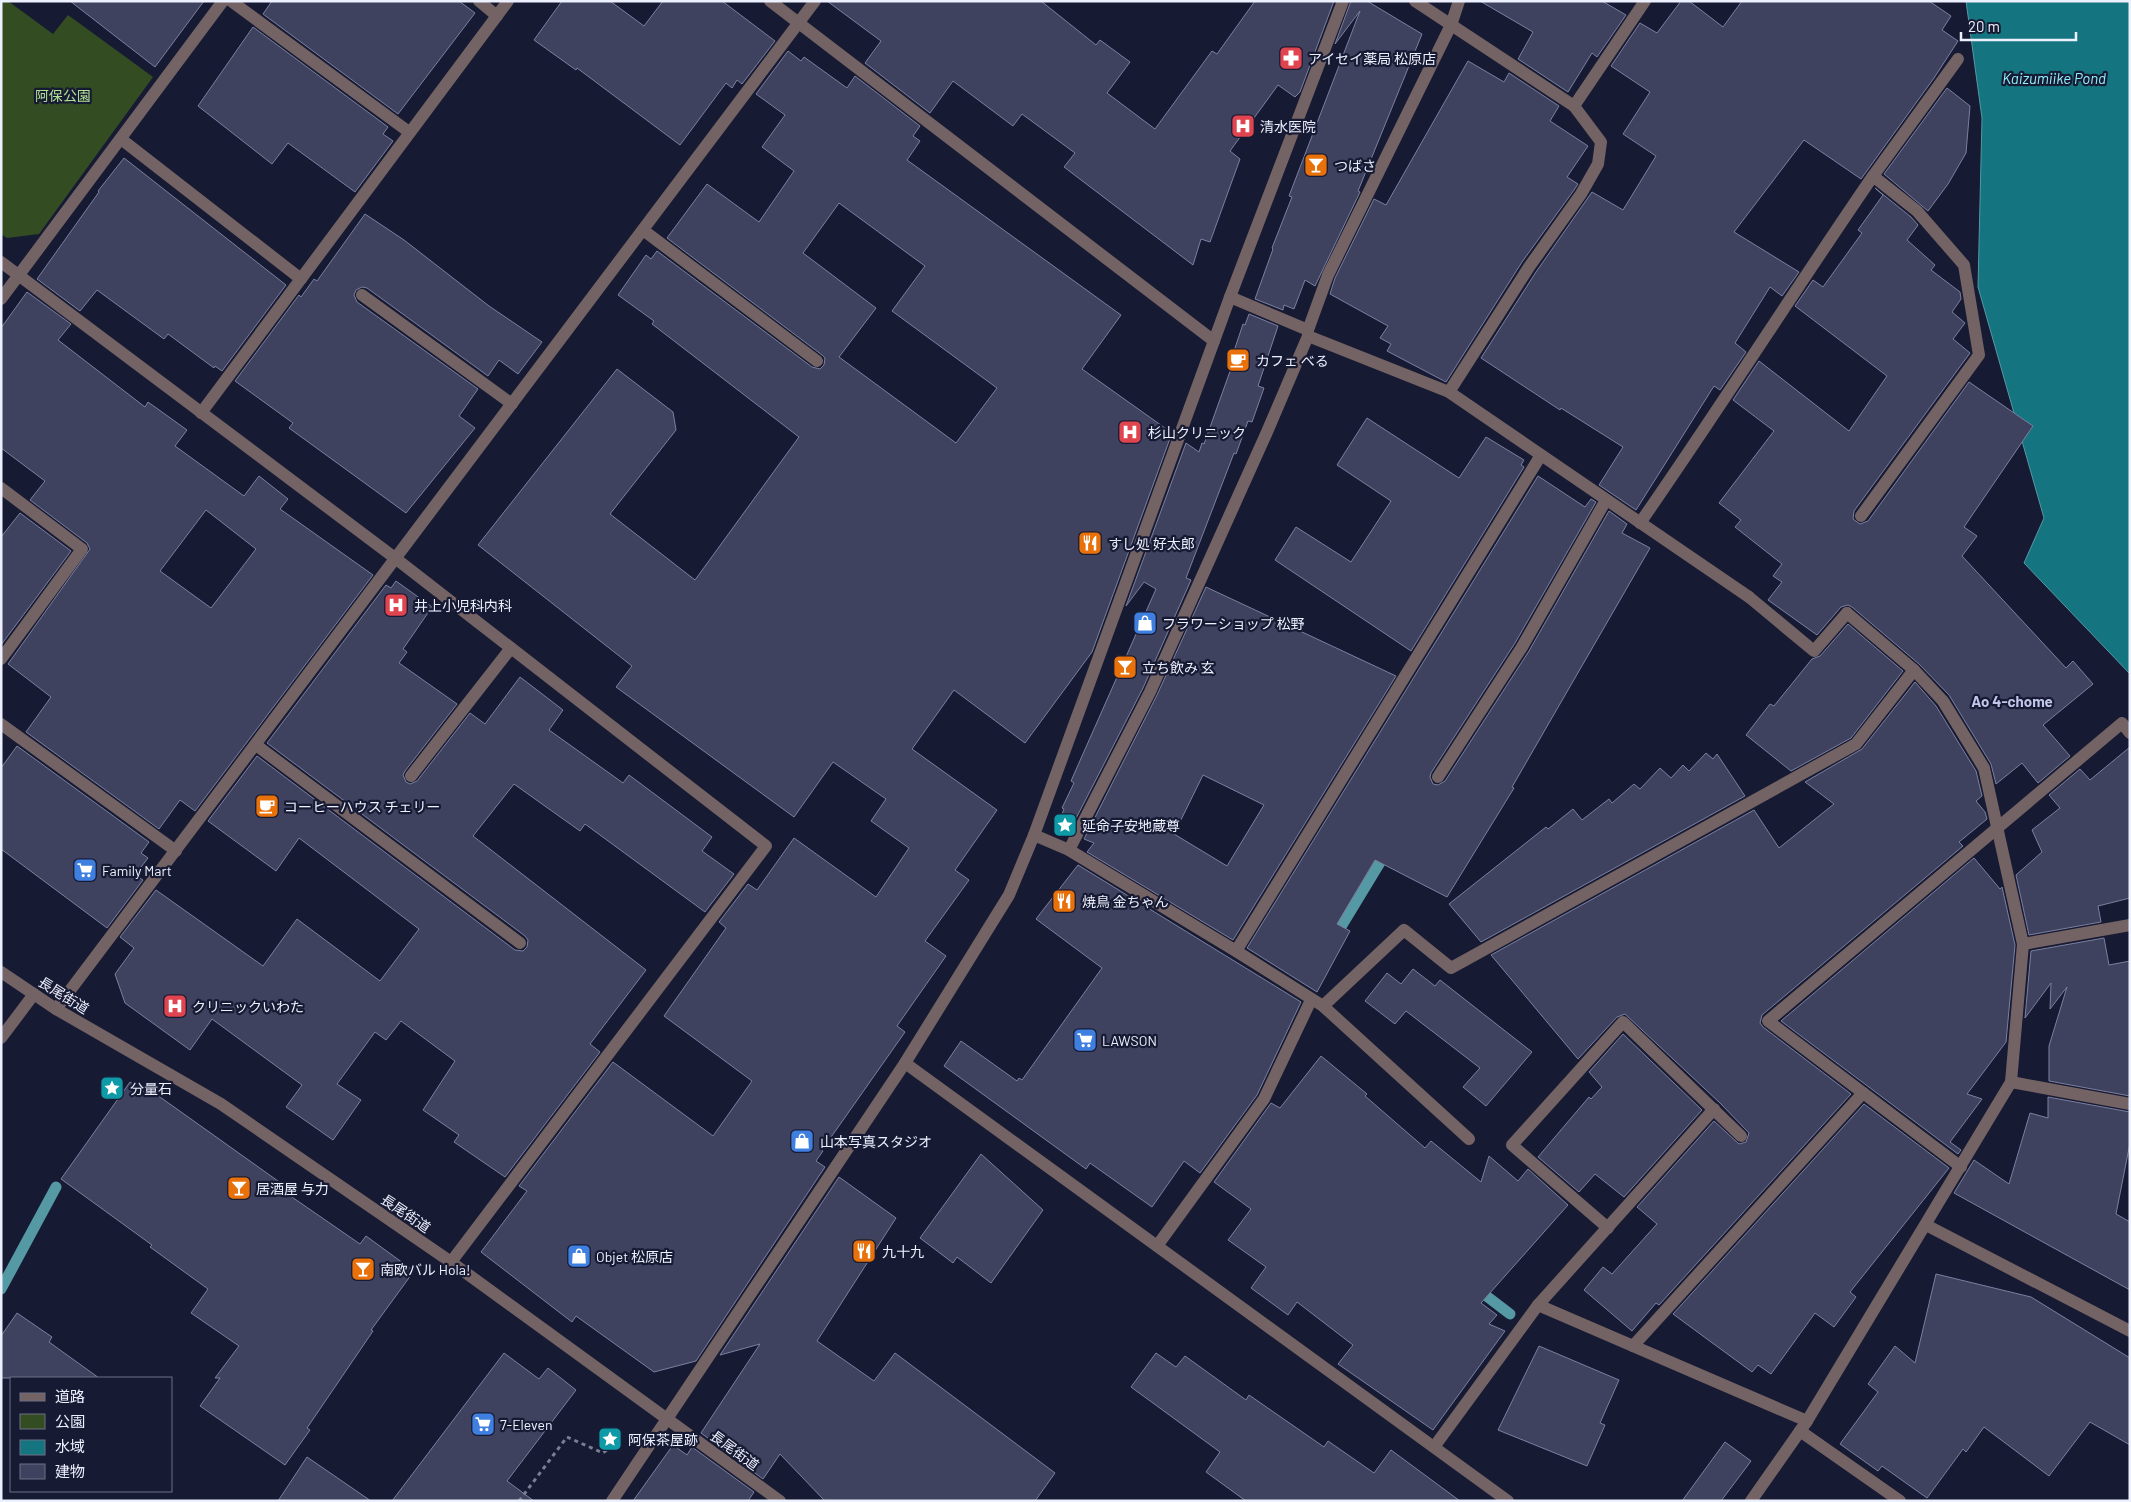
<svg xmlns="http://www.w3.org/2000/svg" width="2131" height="1502" font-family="Barlow,'Noto Sans JP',sans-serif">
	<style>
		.green { fill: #334c22 }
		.water { fill: #14747f; stroke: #5599a5 }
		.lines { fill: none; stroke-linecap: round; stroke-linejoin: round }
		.stream { stroke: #5599a5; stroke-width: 11 }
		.building { fill: #3f425f; stroke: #7b80a0; fill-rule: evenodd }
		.path { stroke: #7c7f93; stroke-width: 3; stroke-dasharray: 4 4; stroke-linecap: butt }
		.lane { stroke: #746364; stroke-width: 12 }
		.street { stroke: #746364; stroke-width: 12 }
		.labels { text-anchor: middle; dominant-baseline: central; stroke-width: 4.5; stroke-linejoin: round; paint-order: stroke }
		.poi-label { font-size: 14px; fill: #edf0fe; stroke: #171a33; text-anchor: start }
		.park-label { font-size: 14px; fill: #b0e093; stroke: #171a33 }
		.street-label { font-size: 14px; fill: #edf0fe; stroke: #171a33 }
		.water-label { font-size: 15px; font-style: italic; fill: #92effc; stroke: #171a33 }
		.neighbourhood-label { font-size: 15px; font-weight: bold; fill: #c0c6e9; stroke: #171a33 }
	</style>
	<rect width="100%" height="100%" fill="#171a33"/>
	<polygon class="green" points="1,1 8,1 53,34 68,15 153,77 39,234 7,238 1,234"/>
	<polygon class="water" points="1966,1 2130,1 2130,674 2024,563 2044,518 1978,287 1982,118"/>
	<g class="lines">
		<g class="stream">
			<polyline points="1333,940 1387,851"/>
			<polyline points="1476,1288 1510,1314"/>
			<polyline points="1,1289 56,1187"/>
		</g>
	</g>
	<g class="building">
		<polygon points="70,1 204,1 155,67"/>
		<polygon points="272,1 459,1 475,13 398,114 263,14"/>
		<polygon points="562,1 610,1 644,26 663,1 722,1 775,41 742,84 737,80 732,88 726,83 680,145 577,68 576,70 534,40"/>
		<polygon points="827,1 1041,1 1096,45 1100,40 1130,62 1107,93 1155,129 1212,51 1217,54 1255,1 1334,1 1300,92 1295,97 1278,85 1230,151 1240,159 1210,242 1201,239 1193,265 1064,167 1075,153 1022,114 1013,126 953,81 930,113 865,63 881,41"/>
		<polygon points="1351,1 1367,1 1422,34 1358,191 1360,192 1315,286 1305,280 1294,309 1284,305 1283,310 1255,299 1273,249 1272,248 1292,197 1289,196 1360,11 1335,44"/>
		<polygon points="1480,1 1602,1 1626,15 1597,57 1592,53 1568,92 1518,59 1533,32"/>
		<polygon points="1681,1 1689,1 1723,27 1742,1 1929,1 1951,16 1942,30 1958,41 1934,78 1861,179 1804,140 1734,232 1799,272 1782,296 1770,287 1735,343 1746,352 1720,390 1714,386 1636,510 1599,485 1623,447 1561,408 1560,410 1481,358 1536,272 1592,192 1623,210 1656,156 1623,134 1650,92 1611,66 1640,23 1657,33"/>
		<polygon points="253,27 388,127 383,134 393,141 355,192 288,143 272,164 198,106"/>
		<path d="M 788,51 L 801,61 L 804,57 L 847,88 L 855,76 L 920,126 L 913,136 L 920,141 L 907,160 L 1121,315 L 1082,369 L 1172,433 L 1092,652 L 1025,743 L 954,690 L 912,749 L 997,810 L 955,870 L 969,880 L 925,941 L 946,956 L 897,1026 L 905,1032 L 822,1150 L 823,1151 L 816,1161 L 825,1167 L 696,1361 L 654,1372 L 576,1316 L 572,1322 L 481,1252 L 527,1191 L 519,1186 L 613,1062 L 713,1136 L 752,1081 L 664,1016 L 726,928 L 719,922 L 748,884 L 757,890 L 794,838 L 876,897 L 909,848 L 871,821 L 886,799 L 833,762 L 794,817 L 616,687 L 632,666 L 478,545 L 617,369 L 673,412 L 676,430 L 610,514 L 695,580 L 799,437 L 652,324 L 654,321 L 618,295 L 646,255 L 651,259 L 657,251 L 812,367 L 820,369 L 824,365 L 825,358 L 822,355 L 667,238 L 707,184 L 759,222 L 794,171 L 762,147 L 785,115 L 756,94 ZM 839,203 L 925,266 L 892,311 L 997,388 L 956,443 L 839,357 L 876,308 L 803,253 Z"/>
		<polygon points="1468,61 1504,82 1509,73 1559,106 1550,121 1588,146 1567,177 1578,184 1574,190 1522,262 1446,382 1387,351 1391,344 1380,338 1388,326 1330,294 1335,278 1374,199 1386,205"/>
		<polygon points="1947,88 1970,106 1966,153 1948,184 1928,211 1884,174"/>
		<polygon points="124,158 286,285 222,371 215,366 214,368 168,334 164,339 97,290 80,311 37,279 99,192 98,191"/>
		<polygon points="1875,188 1911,217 1918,225 1907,240 1935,265 1931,270 1960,292 1961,299 1952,312 1965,323 1953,339 1970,353 1854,511 1853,519 1860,524 1868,521 1969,382 2033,426 1964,527 1977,536 1962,556 2066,668 2073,661 2093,684 2043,725 2070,756 2038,783 2022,763 1996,784 1991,764 1949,695 1919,664 1852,607 1848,605 1841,607 1817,635 1768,600 1782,582 1773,576 1782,564 1735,527 1741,520 1719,503 1774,431 1733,400 1759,361 1849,431 1887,376 1795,306 1813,280 1823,287 1862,233 1858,230 1883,195"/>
		<polygon points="365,214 404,240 489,306 542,342 518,374 499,360 488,376 367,288 362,287 356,290 354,295 357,302 478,389 459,416 475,428 406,513 289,428 293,423 235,381 299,295 301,297 314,279 317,281"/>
		<path d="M 27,292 L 71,324 L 58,340 L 145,407 L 148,402 L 187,430 L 175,446 L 244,496 L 259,476 L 288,499 L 280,509 L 373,575 L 195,811 L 180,800 L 159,829 L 26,732 L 51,697 L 8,664 L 90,549 L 87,543 L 30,500 L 45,481 L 1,448 L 1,328 ZM 206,510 L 256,549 L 211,608 L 160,571 Z"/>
		<polygon points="1249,314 1278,326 1258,386 1264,388 1252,422 1248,421 1236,454 1234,453 1186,578 1191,580 1143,688 1069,832 1057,827 1064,809 1062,808 1074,783 1071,781 1156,589 1144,582 1126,606 1186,443 1199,452 1202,443 1204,444 1233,363 1230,363 1243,324 1245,325"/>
		<polygon points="1367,418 1459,478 1486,437 1524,460 1521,465 1524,467 1411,651 1275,560 1296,527 1351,562 1391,501 1337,465"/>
		<polygon points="1538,476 1585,507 1591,499 1596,502 1515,643 1431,773 1430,777 1433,784 1438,785 1445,781 1529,651 1609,511 1627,524 1622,533 1650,548 1512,787 1514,788 1447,897 1375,860 1337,924 1350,931 1317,992 1247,948"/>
		<polygon points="20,513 71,551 1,645 1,537"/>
		<polygon points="396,581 432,607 403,649 407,652 399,663 457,704 405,771 403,775 406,782 410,784 417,781 470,713 485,724 520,677 563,710 549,730 623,783 629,775 712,837 702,851 734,874 705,912 585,824 580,831 514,784 473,836 646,970 590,1044 600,1052 505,1177 454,1142 459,1135 423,1110 455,1061 401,1021 386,1040 375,1032 337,1084 361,1100 333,1140 286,1107 302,1085 212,1019 190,1050 125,1003 115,974 134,948 120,937 156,890 263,966 297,919 380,981 419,929 299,838 276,871 208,821 257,756 515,950 523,951 527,947 528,940 525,936 267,743 386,585 391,588"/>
		<path d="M 1206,587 L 1396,676 L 1233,940 L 1087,852 L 1094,843 L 1084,839 L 1157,695 ZM 1203,775 L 1264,805 L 1227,866 L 1174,834 Z"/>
		<polygon points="1848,624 1903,671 1851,738 1791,771 1746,735 1770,704 1774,706 1812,659 1820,656"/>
		<polygon points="1915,682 1936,706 1976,771 1982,796 1976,801 1985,812 1987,819 1959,842 1963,846 1762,1015 1760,1023 1763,1027 1851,1094 1659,1305 1656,1303 1632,1331 1584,1290 1603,1267 1612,1274 1657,1224 1637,1207 1714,1121 1739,1144 1746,1142 1749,1133 1720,1103 1625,1014 1617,1017 1578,1059 1491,955 1754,810 1779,848 1834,804 1805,782 1862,749"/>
		<polygon points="17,746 149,842 141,853 148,858 135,875 143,880 107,928 1,849 1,768"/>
		<polygon points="2130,747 2130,898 2098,906 2101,922 2029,935 2016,875 2042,852 2032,830 2060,808 2049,795 2080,769 2090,780"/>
		<polygon points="1706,753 1713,759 1717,754 1745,796 1481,942 1449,904 1546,827 1548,829 1573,809 1582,820 1609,799 1612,803 1634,784 1640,789 1660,768 1671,778 1683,765 1689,771"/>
		<polygon points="1974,858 2000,889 2002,887 2015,945 2006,1042 1967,1094 1982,1099 1950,1142 1961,1150 1958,1154 1781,1021"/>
		<polygon points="1078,865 1301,1002 1257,1095 1200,1173 1184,1161 1152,1207 1090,1163 1086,1169 944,1066 961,1041 1017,1081 1019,1078 1022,1080 1102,968 1036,919"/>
		<polygon points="2104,938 2109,965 2130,961 2130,1096 2049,1081 2049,1046 2067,987 2050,1009 2051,983 2025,1018 2031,951"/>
		<polygon points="1413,969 1435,986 1440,980 1532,1052 1486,1106 1463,1087 1480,1068 1406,1011 1395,1024 1365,1001 1387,973 1401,984"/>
		<polygon points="1623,1034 1702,1110 1624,1197 1595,1174 1579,1192 1538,1157 1589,1097 1591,1099 1602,1087 1589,1072"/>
		<polygon points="1321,1056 1367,1094 1365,1096 1425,1148 1431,1141 1481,1182 1489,1156 1518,1181 1528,1169 1568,1205 1481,1303 1497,1315 1489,1324 1505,1331 1433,1430 1338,1364 1353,1345 1297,1302 1288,1315 1251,1288 1266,1267 1228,1240 1251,1209 1214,1182 1271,1103 1280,1108"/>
		<polygon points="130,1082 150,1096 153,1092 292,1191 289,1195 360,1244 366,1236 414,1271 371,1330 373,1331 307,1428 310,1430 285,1465 200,1406 220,1378 215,1378 239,1346 191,1313 208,1289 150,1247 152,1245 61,1179"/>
		<polygon points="2048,1097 2130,1112 2130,1143 2116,1214 2130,1222 2130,1290 1954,1193 1974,1160 2009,1184 2030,1113 2048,1118"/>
		<polygon points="1864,1104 1949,1168 1850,1292 1856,1297 1834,1327 1815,1313 1771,1374 1758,1365 1752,1372 1673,1314"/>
		<polygon points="981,1154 1043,1210 991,1283 957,1257 953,1263 920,1238"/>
		<polygon points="839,1177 896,1218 817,1341 874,1381 895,1353 1055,1473 1035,1501 825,1501 780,1454 763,1479 701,1433 760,1344 720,1355"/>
		<polygon points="1936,1274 2031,1297 2130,1358 2130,1445 2090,1422 2049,1476 1984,1427 1966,1452 1963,1449 1927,1498 1882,1466 1878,1471 1840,1444 1878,1392 1868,1384 1895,1346 1915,1363"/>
		<polygon points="17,1313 52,1337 49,1342 99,1378 1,1378 1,1336"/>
		<polygon points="1539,1346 1619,1380 1600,1423 1605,1425 1587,1466 1498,1430"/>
		<polygon points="504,1353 539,1379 548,1368 576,1390 507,1481 534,1501 392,1501"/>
		<polygon points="1156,1353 1176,1367 1185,1356 1246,1400 1249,1395 1324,1447 1328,1441 1374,1473 1391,1450 1460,1501 1246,1501 1206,1472 1220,1452 1131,1387"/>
		<polygon points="1725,1442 1751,1461 1721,1501 1682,1501"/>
		<polygon points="673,1445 687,1455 692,1447 754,1492 748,1501 633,1501"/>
		<polygon points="307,1457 371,1501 278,1501"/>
	</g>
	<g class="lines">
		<polyline class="path" points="519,1501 567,1437 603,1453 615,1443"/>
		<g class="lane">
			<polyline points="643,230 817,361"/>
			<polyline points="1749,597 1814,651 1847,613"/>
		</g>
		<g class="street">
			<polyline points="231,1 409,132"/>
			<polyline points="479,1 497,16"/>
			<polyline points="770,1 1214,341"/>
			<polyline points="1415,1 1574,106 1601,142 1598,164 1581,194 1529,267 1449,392"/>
			<polyline points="1574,106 1645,1"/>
			<polyline points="121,139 301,279"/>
			<polyline points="1873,176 1958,59"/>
			<polyline points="1,262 395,558 766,846 451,1262"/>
			<polyline points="362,295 512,404"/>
			<polyline points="1230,297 1308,330 1308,336 1449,392 1749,597"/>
			<polyline points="1,299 223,1"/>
			<polyline points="1308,330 1328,275 1451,25 1459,1"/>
			<polyline points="201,413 508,1"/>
			<polyline points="1,488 82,549 1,659"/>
			<path d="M 1640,523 C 1720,408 1794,291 1873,176 L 1917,211 L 1964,265 L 1979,355 L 1861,516"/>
			<polyline points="1,724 176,851"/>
			<polyline points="256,745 520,943"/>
			<polyline points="411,776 511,648"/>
			<polyline points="1438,777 1522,647 1606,500"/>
			<polyline points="1034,835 1069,850 1236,951 1323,1006 1469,1139"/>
			<polyline points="1069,850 1150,692 1267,432 1308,336"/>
			<polyline points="2023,944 2130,925"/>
			<polyline points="1236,951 1541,455"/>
			<polyline points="1,972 56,1009 221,1104 451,1262 780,1501"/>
			<polyline points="1323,1006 1404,930 1451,968 1856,744 1914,670"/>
			<polyline points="56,1009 815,1"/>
			<polyline points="1,1038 34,994"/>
			<polyline points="905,1063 1508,1501"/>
			<polyline points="2011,1082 2130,1104"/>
			<polyline points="1961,1167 1768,1021 2122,723 2130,733"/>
			<polyline points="1926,1225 2130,1331"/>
			<polyline points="1608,1228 1512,1145 1623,1022 1741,1136"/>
			<polyline points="1157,1246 1264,1099 1311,1000"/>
			<polyline points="1538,1305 1807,1421"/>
			<polyline points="1633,1346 1863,1093"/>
			<polyline points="1800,1431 1900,1501"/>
			<polyline points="1434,1447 1538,1305 1714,1109"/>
			<polyline points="612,1501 905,1063 1009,895 1034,835 1230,297 1343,1"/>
			<polyline points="1751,1501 1807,1421 2011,1082 2023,944 1984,768 1943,701 1914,670 1847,613"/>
		</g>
	</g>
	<defs>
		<g id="pharmacy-square" transform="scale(1.25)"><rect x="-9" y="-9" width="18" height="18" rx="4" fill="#e0444e" stroke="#171a33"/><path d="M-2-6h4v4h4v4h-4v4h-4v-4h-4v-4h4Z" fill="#fff"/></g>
		<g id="hospital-square" transform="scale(1.25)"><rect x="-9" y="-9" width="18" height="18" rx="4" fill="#e0444e" stroke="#171a33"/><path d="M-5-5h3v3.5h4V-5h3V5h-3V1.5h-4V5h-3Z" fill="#fff"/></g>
		<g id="bar-square" transform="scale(1.25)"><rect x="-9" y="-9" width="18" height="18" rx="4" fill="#e8710a" stroke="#171a33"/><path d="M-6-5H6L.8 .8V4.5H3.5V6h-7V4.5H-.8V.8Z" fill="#fff"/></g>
		<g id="cafe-square" transform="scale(1.25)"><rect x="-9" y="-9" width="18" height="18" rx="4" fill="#e8710a" stroke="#171a33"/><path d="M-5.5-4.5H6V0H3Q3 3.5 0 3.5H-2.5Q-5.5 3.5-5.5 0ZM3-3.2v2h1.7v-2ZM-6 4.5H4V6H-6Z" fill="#fff"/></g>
		<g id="restaurant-square" transform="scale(1.25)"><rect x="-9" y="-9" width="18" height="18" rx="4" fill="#e8710a" stroke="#171a33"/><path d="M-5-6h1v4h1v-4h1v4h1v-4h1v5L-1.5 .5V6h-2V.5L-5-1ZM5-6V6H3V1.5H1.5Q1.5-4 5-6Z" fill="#fff"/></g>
		<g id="shop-square" transform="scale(1.25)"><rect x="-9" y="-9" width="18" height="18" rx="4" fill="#3f7fe0" stroke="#171a33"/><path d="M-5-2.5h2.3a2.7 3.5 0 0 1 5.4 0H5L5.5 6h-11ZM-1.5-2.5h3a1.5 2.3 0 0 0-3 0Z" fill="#fff"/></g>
		<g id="sight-square" transform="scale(1.25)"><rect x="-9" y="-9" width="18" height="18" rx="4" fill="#0f9aa8" stroke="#171a33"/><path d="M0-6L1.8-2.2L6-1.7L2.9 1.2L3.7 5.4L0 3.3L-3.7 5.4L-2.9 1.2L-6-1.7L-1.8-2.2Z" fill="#fff"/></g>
		<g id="supermarket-square" transform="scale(1.25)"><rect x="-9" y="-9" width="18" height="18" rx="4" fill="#3f7fe0" stroke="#171a33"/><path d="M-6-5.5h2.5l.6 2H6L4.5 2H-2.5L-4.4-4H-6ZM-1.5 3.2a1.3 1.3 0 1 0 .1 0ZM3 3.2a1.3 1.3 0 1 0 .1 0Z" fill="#fff"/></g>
	</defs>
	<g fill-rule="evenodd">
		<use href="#pharmacy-square" x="1291" y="58"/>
		<use href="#hospital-square" x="1243" y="126"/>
		<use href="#bar-square" x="1316" y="165"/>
		<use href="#cafe-square" x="1238" y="360"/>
		<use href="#hospital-square" x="1130" y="432"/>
		<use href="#restaurant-square" x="1090" y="543"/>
		<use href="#hospital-square" x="396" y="605"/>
		<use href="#shop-square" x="1145" y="623"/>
		<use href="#bar-square" x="1125" y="667"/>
		<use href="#cafe-square" x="267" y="806"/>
		<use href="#sight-square" x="1065" y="825"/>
		<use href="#supermarket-square" x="85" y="870"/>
		<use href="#restaurant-square" x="1064" y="901"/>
		<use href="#hospital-square" x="175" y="1006"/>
		<use href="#supermarket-square" x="1085" y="1040"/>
		<use href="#sight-square" x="112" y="1088"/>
		<use href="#shop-square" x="802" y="1141"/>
		<use href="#bar-square" x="239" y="1188"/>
		<use href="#restaurant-square" x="864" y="1251"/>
		<use href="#shop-square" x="579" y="1256"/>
		<use href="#bar-square" x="363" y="1269"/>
		<use href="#supermarket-square" x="483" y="1424"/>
		<use href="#sight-square" x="610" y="1439"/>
	</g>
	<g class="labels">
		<g class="poi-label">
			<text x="1308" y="58">アイセイ薬局 松原店</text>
			<text x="1260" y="126">清水医院</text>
			<text x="1334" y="165">つばさ</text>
			<text x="1256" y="360">カフェ べる</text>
			<text x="1148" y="432">杉山クリニック</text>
			<text x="1108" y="543">すし処 好太郎</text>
			<text x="414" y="605">井上小児科内科</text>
			<text x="1162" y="623">フラワーショップ 松野</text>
			<text x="1142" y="667">立ち飲み 玄</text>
			<text x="284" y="806">コーヒーハウス チェリー</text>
			<text x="1082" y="825">延命子安地蔵尊</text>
			<text x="102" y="870">Family Mart</text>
			<text x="1082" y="901">焼鳥 金ちゃん</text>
			<text x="192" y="1006">クリニックいわた</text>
			<text x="1102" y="1040">LAWSON</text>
			<text x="130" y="1088">分量石</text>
			<text x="820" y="1141">山本写真スタジオ</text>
			<text x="256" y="1188">居酒屋 与力</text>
			<text x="882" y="1251">九十九</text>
			<text x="596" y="1256">Objet 松原店</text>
			<text x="380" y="1269">南欧バル Hola!</text>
			<text x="500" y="1424">7-Eleven</text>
			<text x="628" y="1439">阿保茶屋跡</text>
		</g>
		<g class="park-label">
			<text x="63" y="95">阿保公園</text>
		</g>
		<g class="street-label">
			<text transform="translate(64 995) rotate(32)">長尾街道</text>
			<text transform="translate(406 1213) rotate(34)">長尾街道</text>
			<text transform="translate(735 1450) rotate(36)">長尾街道</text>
		</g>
		<g class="water-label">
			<text x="2054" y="78">Kaizumiike Pond</text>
		</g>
		<g class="neighbourhood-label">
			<text x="2012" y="701">Ao 4-chome</text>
		</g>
	</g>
	<rect width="2131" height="1502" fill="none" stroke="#edf0fe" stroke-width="5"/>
	<rect x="10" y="1377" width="162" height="115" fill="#171a33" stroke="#6d7084"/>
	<rect x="20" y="1393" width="25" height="8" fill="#746364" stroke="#6d7084"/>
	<text x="55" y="1402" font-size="15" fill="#edf0fe">道路</text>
	<rect x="20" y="1414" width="25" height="15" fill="#334c22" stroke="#6d7084"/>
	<text x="55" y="1427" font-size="15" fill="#edf0fe">公園</text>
	<rect x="20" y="1440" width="25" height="15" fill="#14747f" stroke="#6d7084"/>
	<text x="55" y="1452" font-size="15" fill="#edf0fe">水域</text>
	<rect x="20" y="1464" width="25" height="15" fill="#3f425f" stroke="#6d7084"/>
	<text x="55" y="1477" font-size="15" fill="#edf0fe">建物</text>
	<path d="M1961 32v8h115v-8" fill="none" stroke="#edf0fe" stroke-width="2.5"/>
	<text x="1968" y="32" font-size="15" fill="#edf0fe" stroke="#171a33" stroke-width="4" paint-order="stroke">20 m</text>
</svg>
